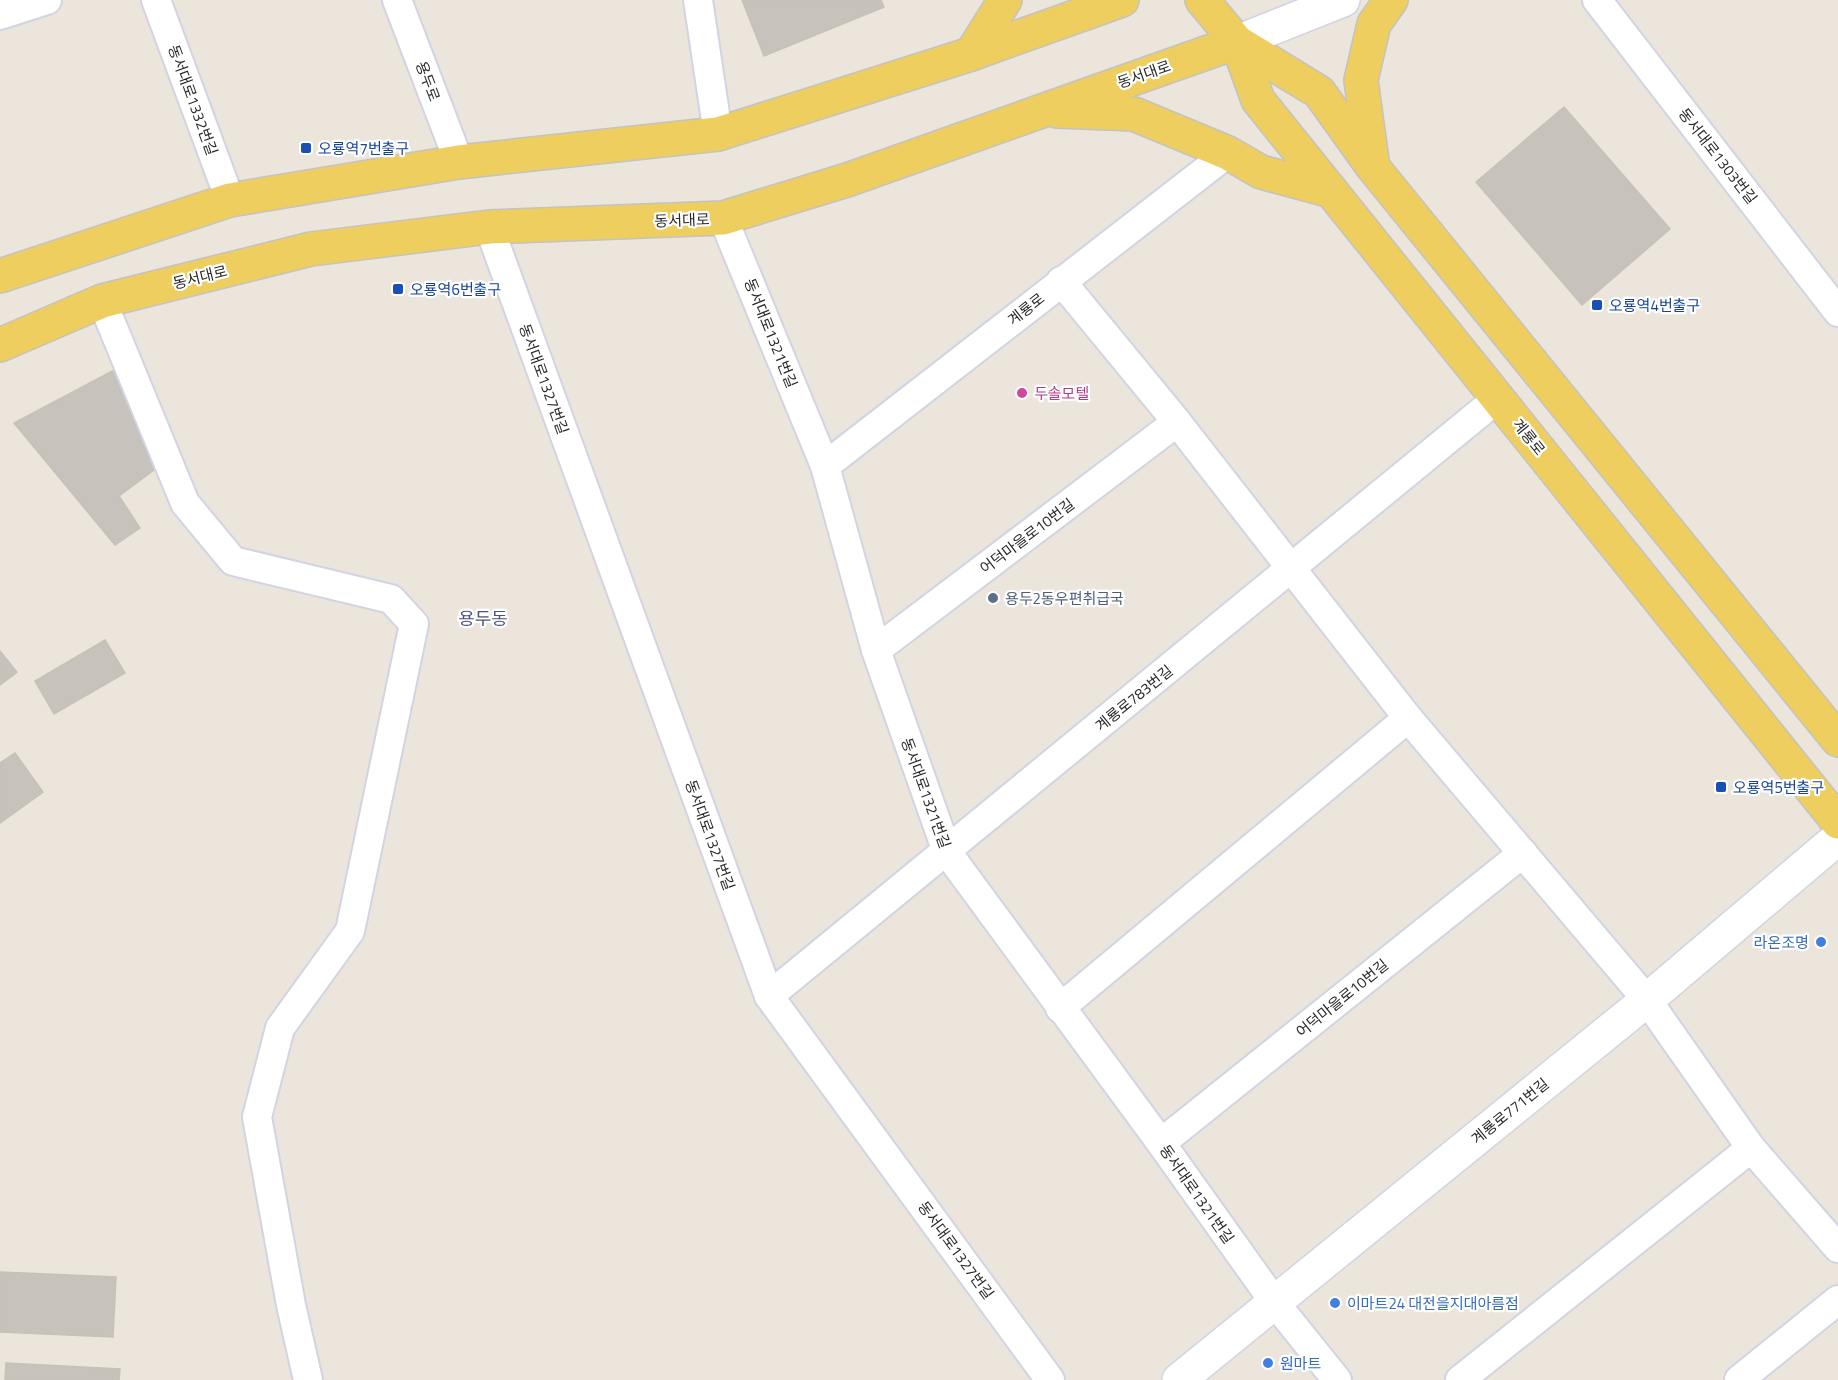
<svg xmlns="http://www.w3.org/2000/svg" width="1838" height="1380" font-family="'Titillium Web','Noto Sans KR',sans-serif">
	<style>
		.building { fill: #c7c2bc; stroke: #c7c1b6; stroke-width: 1.5 }
		.lines { fill: none; stroke-linecap: round; stroke-linejoin: round }
		.street-casing { stroke: #d1d4e2; stroke-width: 32 }
		.secondary-casing { stroke: #d1d4e2; stroke-width: 36 }
		.primary-casing { stroke: #c3c3c3; stroke-width: 36 }
		.street { stroke: #fff; stroke-width: 28 }
		.secondary { stroke: #fff; stroke-width: 33 }
		.primary { stroke: #eece5f; stroke-width: 33 }
		.transit-dot { fill: #1a4fb4; stroke: #fff; stroke-width: 2 }
		.hotel-dot { fill: #d1479c; stroke: #fff; stroke-width: 2 }
		.service-dot { fill: #5c6f8a; stroke: #fff; stroke-width: 2 }
		.shop-dot { fill: #3f7fe0; stroke: #fff; stroke-width: 2 }
		.labels { text-anchor: middle; dominant-baseline: central; stroke-width: 4.5; stroke-linejoin: round; paint-order: stroke }
		.street-label { font-size: 15px; fill: #2a2a2a; stroke: #fff }
		.transit-label { font-size: 15px; fill: #164399; stroke: #fff; text-anchor: start }
		.hotel-label { font-size: 15px; fill: #b23c85; stroke: #fff; text-anchor: start }
		.service-label { font-size: 15px; fill: #4e5e75; stroke: #fff; text-anchor: start }
		.shop-label { font-size: 15px; fill: #366cbe; stroke: #fff; text-anchor: start }
		.quarter-label { font-size: 18px; fill: #4b537a; stroke: #fff }
	</style>
	<rect width="100%" height="100%" fill="#ece5dc"/>
	<g class="building">
		<polygon points="742,0 881,0 884,7 764,56"/>
		<polygon points="1564,107 1670,229 1582,305 1476,182"/>
		<polygon points="116,369 158,467 119,496 140,528 115,545 14,423"/>
		<polygon points="105,640 125,673 54,714 35,681"/>
		<polygon points="0,651 17,672 0,685"/>
		<polygon points="15,753 43,792 0,823 0,763"/>
		<polygon points="0,1272 116,1277 113,1337 0,1332"/>
		<polygon points="6,1363 120,1369 119,1380 5,1380"/>
	</g>
	<g class="lines">
		<g class="street-casing">
			<g id="street">
				<polyline points="156,0 230,200"/>
				<polyline points="397,0 459,162"/>
				<polyline points="698,0 718,134"/>
				<polyline points="1597,0 1838,312"/>
				<polyline points="0,15 47,0"/>
				<polyline points="723,218 825,466 876,650 947,852 1161,1143 1275,1303 1337,1380"/>
				<polyline points="489,227 769,996 1050,1380"/>
				<polyline points="1061,281 1177,422 1408,718 1647,1000 1751,1148 1838,1248"/>
				<polyline points="102,301 185,503 233,561 391,599 414,624 350,931 280,1028 257,1117 291,1305 308,1380"/>
				<polyline points="825,466 1228,153"/>
				<polyline points="876,650 1177,422"/>
				<polyline points="769,996 1498,398"/>
				<polyline points="1060,1008 1408,718"/>
				<polyline points="1161,1143 1523,853"/>
				<polyline points="1460,1380 1751,1148"/>
				<polyline points="1739,1380 1838,1300"/>
			</g>
		</g>
		<g class="secondary-casing">
			<g id="secondary">
				<polyline points="1237,42 1343,0"/>
				<polyline points="1179,1380 1647,1000 1838,838"/>
			</g>
		</g>
		<g class="primary-casing">
			<g id="primary">
				<polyline points="1202,0 1237,42 1258,100 1838,822"/>
				<polyline points="1237,42 1319,92 1372,166 1838,740"/>
				<polyline points="971,54 1005,0"/>
				<polyline points="1057,111 1134,114 1228,153 1261,172 1331,191"/>
				<polyline points="1372,161 1361,80 1374,24 1391,0"/>
				<polyline points="0,276 230,200 459,162 718,134 971,54 1122,0"/>
				<polyline points="0,345 102,301 311,249 489,227 723,218 847,180 1237,42"/>
			</g>
		</g>
		<use href="#street" class="street"/>
		<use href="#secondary" class="secondary"/>
		<use href="#primary" class="primary"/>
	</g>
	<g class="transit-dot">
		<rect x="300" y="142" width="12" height="12" rx="3"/>
		<rect x="392" y="283" width="12" height="12" rx="3"/>
		<rect x="1591" y="299" width="12" height="12" rx="3"/>
		<rect x="1715" y="781" width="12" height="12" rx="3"/>
	</g>
	<circle class="hotel-dot" cx="1022" cy="393" r="6"/>
	<circle class="service-dot" cx="993" cy="598" r="6"/>
	<g class="shop-dot">
		<circle cx="1821" cy="942" r="6"/>
		<circle cx="1335" cy="1303" r="6"/>
		<circle cx="1268" cy="1363" r="6"/>
	</g>
	<g class="labels">
		<g class="street-label">
			<text transform="translate(1144 74) rotate(-19)">동서대로</text>
			<text transform="translate(428 81) rotate(69)">용두로</text>
			<text transform="translate(193 100) rotate(70)">동서대로1332번길</text>
			<text transform="translate(1718 156) rotate(52)">동서대로1303번길</text>
			<text transform="translate(682 220) rotate(-2)">동서대로</text>
			<text transform="translate(200 277) rotate(-14)">동서대로</text>
			<text transform="translate(1026 309) rotate(-38)">계룡로</text>
			<text transform="translate(771 333) rotate(68)">동서대로1321번길</text>
			<text transform="translate(544 379) rotate(70)">동서대로1327번길</text>
			<text transform="translate(1529 437) rotate(51)">계룡로</text>
			<text transform="translate(1027 536) rotate(-37)">어덕마을로10번길</text>
			<text transform="translate(1134 698) rotate(-39)">계룡로783번길</text>
			<text transform="translate(926 793) rotate(70)">동서대로1321번길</text>
			<text transform="translate(710 835) rotate(70)">동서대로1327번길</text>
			<text transform="translate(1342 998) rotate(-39)">어덕마을로10번길</text>
			<text transform="translate(1510 1111) rotate(-39)">계룡로771번길</text>
			<text transform="translate(1197 1194) rotate(55)">동서대로1321번길</text>
			<text transform="translate(956 1250) rotate(54)">동서대로1327번길</text>
		</g>
		<g class="transit-label">
			<text x="318" y="148">오룡역7번출구</text>
			<text x="410" y="289">오룡역6번출구</text>
			<text x="1609" y="305">오룡역4번출구</text>
			<text x="1733" y="787">오룡역5번출구</text>
		</g>
		<g class="hotel-label">
			<text x="1034" y="393">두솔모텔</text>
		</g>
		<g class="service-label">
			<text x="1005" y="598">용두2동우편취급국</text>
		</g>
		<g class="shop-label">
			<text x="1809" y="942" text-anchor="end">라온조명</text>
			<text x="1347" y="1303">이마트24 대전을지대아름점</text>
			<text x="1280" y="1363">원마트</text>
		</g>
		<g class="quarter-label">
			<text x="483" y="618">용두동</text>
		</g>
	</g>
</svg>
